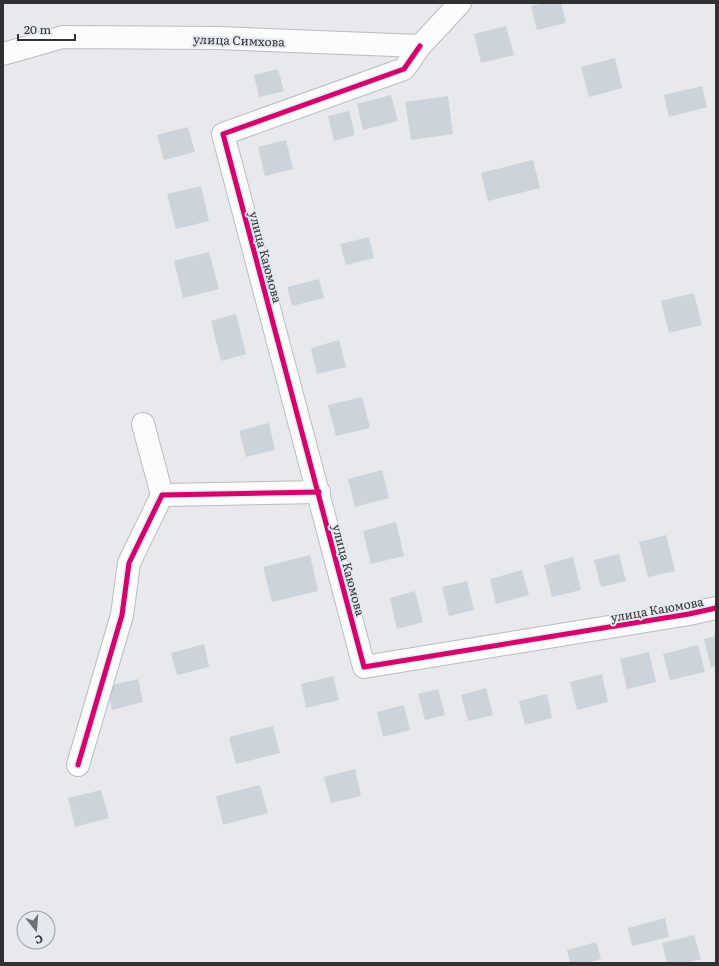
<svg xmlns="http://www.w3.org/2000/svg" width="719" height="966" font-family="Literata,serif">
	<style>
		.building { fill: #cdd3db }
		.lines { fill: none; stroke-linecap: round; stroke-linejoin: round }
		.minor-casing { stroke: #babcbe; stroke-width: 24 }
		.minor { stroke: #fbfcfc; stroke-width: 22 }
		.cycleway-casing { stroke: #e4e9ef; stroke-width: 8 }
		.cycleway { stroke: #d6006c; stroke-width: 5 }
		.labels { text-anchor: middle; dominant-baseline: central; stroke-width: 4; stroke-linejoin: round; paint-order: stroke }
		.street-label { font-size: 12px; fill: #2f3133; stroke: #e4e9ef }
	</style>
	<rect width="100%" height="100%" fill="#e7e9ec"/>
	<g class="building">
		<polygon points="545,3 561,3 566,23 537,30 531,6"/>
		<polygon points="506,26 514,55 481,63 474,34"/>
		<polygon points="615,58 622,88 589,97 581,67"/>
		<polygon points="278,69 284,91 259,97 254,75"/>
		<polygon points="702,86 707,107 669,117 664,95"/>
		<polygon points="391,95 398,121 363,130 357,104"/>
		<polygon points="448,96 453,134 411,140 405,102"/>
		<polygon points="349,111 355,135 334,141 328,116"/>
		<polygon points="188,127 195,152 164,160 157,135"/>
		<polygon points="286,140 293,169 265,176 258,147"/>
		<polygon points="533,160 540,188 488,201 481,173"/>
		<polygon points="201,186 209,221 176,229 167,194"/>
		<polygon points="369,237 374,258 346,265 340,244"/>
		<polygon points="209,252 219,289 183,298 174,261"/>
		<polygon points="319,279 324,298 292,306 287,287"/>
		<polygon points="694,293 702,325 669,333 661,301"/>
		<polygon points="236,314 246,354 221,361 211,321"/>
		<polygon points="339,340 346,367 317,374 311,348"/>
		<polygon points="362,397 370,428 336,436 328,405"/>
		<polygon points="269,423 275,450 246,457 239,431"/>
		<polygon points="382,470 389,498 355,507 348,479"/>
		<polygon points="396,522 404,556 371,564 363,531"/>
		<polygon points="666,535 675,571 648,577 639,542"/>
		<polygon points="619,554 626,581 601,587 594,560"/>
		<polygon points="310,555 318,591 272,602 263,567"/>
		<polygon points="573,557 581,590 552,597 544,565"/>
		<polygon points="522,570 529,595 496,604 490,579"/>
		<polygon points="467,581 474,610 449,616 442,587"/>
		<polygon points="415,591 423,622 397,629 390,598"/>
		<polygon points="716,636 716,666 711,668 704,639"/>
		<polygon points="204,644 209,667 177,675 171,653"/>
		<polygon points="698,645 705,672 670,680 663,654"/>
		<polygon points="649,652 656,682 627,689 620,659"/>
		<polygon points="602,674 608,702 577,710 570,682"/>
		<polygon points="333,676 339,700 306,708 301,684"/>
		<polygon points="138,679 143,702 112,710 107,686"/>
		<polygon points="486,688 493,715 468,721 461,695"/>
		<polygon points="438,689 445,715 425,720 418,694"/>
		<polygon points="547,694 552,718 525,725 519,701"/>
		<polygon points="404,705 410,730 383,737 377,712"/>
		<polygon points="273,726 280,753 236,764 229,737"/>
		<polygon points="355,769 361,796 331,803 324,777"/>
		<polygon points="260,785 268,813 223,825 216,796"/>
		<polygon points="101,790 109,818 75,827 68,798"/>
		<polygon points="665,918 669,937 632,946 628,928"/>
		<polygon points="694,935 701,959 687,963 667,963 662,943"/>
		<polygon points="596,942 601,959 587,963 570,963 567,950"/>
	</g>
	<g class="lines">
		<g class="minor-casing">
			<g id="minor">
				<polyline points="420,46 404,69 223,134 364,667 689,614 716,608"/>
				<polyline points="3,54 63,37 219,38 420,46 460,3"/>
				<polyline points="143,424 162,495"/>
				<polyline points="78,765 122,615 129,563 162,495 319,492"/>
			</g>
		</g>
		<use href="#minor" class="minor"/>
		<g class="cycleway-casing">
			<g id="cycleway">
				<polyline points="420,46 404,69 223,134 364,667 689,614 716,608"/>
				<polyline points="78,765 122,615 129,563 162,495 319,492"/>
			</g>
		</g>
		<use href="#cycleway" class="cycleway"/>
	</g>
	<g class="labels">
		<g class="street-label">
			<text transform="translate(239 40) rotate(2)">улица Симхова</text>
			<text transform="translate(266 257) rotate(75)">улица Каюмова</text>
			<text transform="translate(349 570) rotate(75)">улица Каюмова</text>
			<text transform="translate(657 609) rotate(-10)">улица Каюмова</text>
		</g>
	</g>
	<rect width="719" height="966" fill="none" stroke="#2f3133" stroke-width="8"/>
	<g transform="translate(36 930) rotate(163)"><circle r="19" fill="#e4e9ef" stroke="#9c9fa4"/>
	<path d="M0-3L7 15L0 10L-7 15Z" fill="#6f7174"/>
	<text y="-6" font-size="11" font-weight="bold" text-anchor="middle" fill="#2f3133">С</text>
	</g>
	<path d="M18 34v6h57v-6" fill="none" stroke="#2f3133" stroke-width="2"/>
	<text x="24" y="34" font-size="12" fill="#2f3133" stroke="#e4e9ef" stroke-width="3" paint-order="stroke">20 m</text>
</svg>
